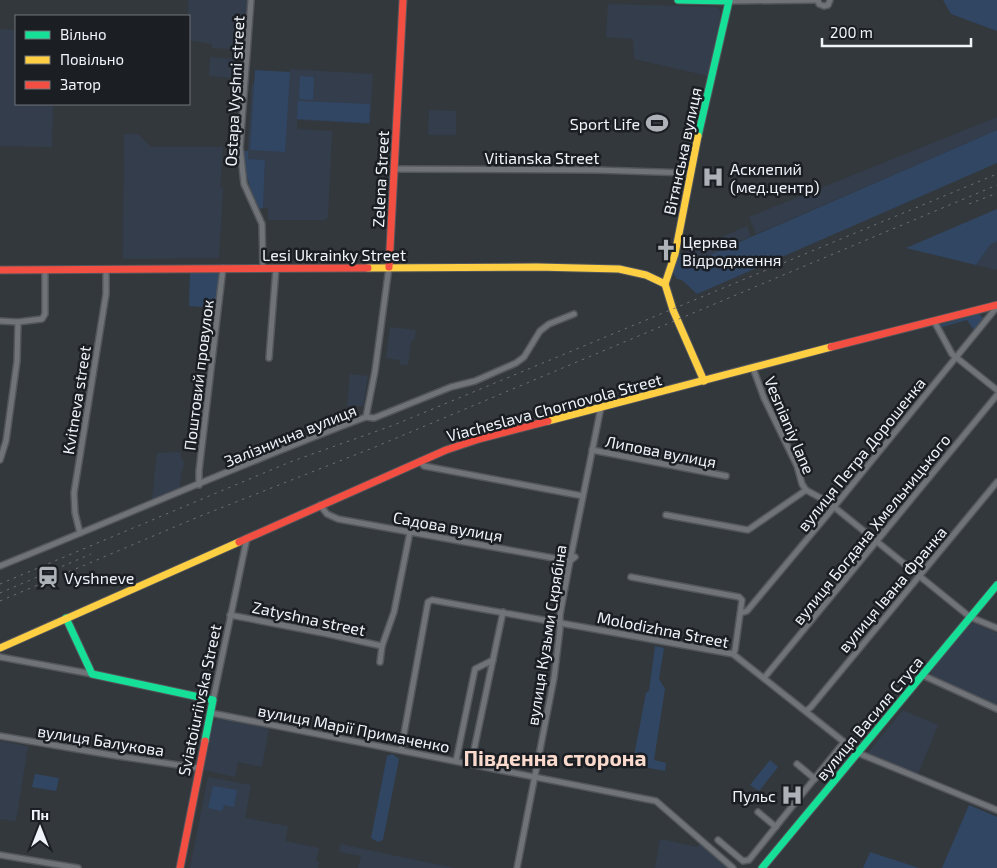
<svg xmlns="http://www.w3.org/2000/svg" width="997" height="868" font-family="'Exo 2',sans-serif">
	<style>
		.built { fill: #333d4c }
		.green { fill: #304663 }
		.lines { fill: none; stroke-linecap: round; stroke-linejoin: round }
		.street-casing { stroke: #53565b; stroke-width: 8 }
		.fast-casing { stroke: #53565b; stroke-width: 9 }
		.slow-casing { stroke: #53565b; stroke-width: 9 }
		.jam-casing { stroke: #53565b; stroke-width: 9 }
		.street { stroke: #707478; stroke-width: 5 }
		.fast { stroke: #16e098; stroke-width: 7 }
		.slow { stroke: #ffcf43; stroke-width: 7 }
		.jam { stroke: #f24e42; stroke-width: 7 }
		.rail { stroke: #6c6f74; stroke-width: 1; stroke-dasharray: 2.5 5; stroke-linecap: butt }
		.labels { text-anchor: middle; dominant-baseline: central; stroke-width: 5; stroke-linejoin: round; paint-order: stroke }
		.street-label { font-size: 16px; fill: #eff4fb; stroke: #1b1e23 }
		.poi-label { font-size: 16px; fill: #eff4fb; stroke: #1b1e23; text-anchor: start }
		.district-label { font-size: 21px; font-weight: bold; fill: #fadacc; stroke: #1b1e23 }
	</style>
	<rect width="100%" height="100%" fill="#33383d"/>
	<g class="built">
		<polygon points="188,0 248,0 245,50 212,48 212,44 189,40"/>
		<polygon points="608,4 716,7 719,9 721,14 708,76 634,59 633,39 606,37"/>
		<polygon points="0,29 16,30 16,104 53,104 52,147 0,146"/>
		<polygon points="210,57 235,59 233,78 209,76"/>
		<polygon points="290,69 373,74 370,124 297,120 297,129 332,131 328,217 325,220 268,220 268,208 263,208 265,160 247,159 252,84 289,86"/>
		<polygon points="429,110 456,111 456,135 428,135"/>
		<polygon points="997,117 997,130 756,234 749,217"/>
		<polygon points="124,134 138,134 151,147 223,147 220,187 223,188 219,258 123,259"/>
		<polygon points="747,226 751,236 688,264 683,253"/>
		<polygon points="997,241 997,270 976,265 990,245"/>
		<polygon points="390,327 416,330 414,340 411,341 408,365 400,364 400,360 386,358"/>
		<polygon points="350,374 368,376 363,406 347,406"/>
		<polygon points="181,452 181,459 184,460 183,471 181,471 180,489 152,500 157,453"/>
		<polygon points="970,622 997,633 997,706 934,678 930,671"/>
		<polygon points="903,710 938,725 918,774 866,755"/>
		<polygon points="218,718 269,728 262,767 238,762 235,777 204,770 213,723"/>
		<polygon points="0,741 28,746 16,821 0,819"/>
		<polygon points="208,777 251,785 245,818 288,826 285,841 319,848 316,861 319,862 318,868 190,868"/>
		<polygon points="660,839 697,847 701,842 732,868 655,868"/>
		<polygon points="341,844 387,854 454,868 358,868 361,856 339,852"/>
	</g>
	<g class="green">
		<polygon points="943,0 997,0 997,31 951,14"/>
		<polygon points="255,70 290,72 285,152 250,150"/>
		<polygon points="300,76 314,77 313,100 299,99"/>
		<polygon points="298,101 370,104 369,123 297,119"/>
		<polygon points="997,130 997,163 697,294 682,280 677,279 672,271 677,255 683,253 689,264"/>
		<path d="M 244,151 L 248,151 L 248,159 L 265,160 L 263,208 L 260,209 C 249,190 245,173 244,151 Z"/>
		<polygon points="997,209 997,241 990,245 976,265 906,248"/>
		<polygon points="190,272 220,273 219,292 217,293 215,308 189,306"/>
		<polygon points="979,314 983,318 974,330 967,320 942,327 944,331 943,331 939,325"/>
		<polygon points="655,646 664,648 659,679 665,689 654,760 666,763 665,771 623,763 620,758 621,753 634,756 646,693 649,691"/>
		<polygon points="392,754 399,759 383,840 378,842 371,838 387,756"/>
		<polygon points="770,760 778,767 759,791 750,785"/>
		<polygon points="35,774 59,778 56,791 32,787"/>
		<polygon points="213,786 237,790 234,807 224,805 222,811 208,808"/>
		<polygon points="969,805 997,817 997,868 942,868"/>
		<polygon points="870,852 919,868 863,868"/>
	</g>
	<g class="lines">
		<g class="street-casing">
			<g id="street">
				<polyline points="251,0 240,148 244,184 262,224 263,268"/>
				<polyline points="818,0 819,4 824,6 828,5 830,0"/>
				<polyline points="729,1 818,0"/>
				<polyline points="394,169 596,170 690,173"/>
				<polyline points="0,321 18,322 42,319 45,314 45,270"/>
				<polyline points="934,321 952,354 997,390"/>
				<polyline points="269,358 276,268"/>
				<polyline points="753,368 764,398 797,466 802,484 806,490 828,502 970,617 997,628"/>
				<polyline points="366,417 375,371 389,267"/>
				<polyline points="592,450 726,476"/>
				<polyline points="0,460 6,441 17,361 18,322"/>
				<polyline points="420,461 424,466 583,496"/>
				<polyline points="199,485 199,471 223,268"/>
				<polyline points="320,505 327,514 338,519 570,561 575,557"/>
				<polyline points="666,515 748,530 806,490"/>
				<polyline points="80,533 75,513 74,493 106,294 106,269"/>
				<path d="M 0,566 C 122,517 243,463 366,417 L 374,418 L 451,387 L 475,381 L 516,363 L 524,357 L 540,331 L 549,324 L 574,314"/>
				<polyline points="631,577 739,597 742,600 735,650 733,654"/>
				<polyline points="741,613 747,611 834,507 997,307"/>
				<polyline points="230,615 328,634 382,646"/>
				<polyline points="0,657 92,674"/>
				<polyline points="380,662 382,646 394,612 410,532"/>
				<polyline points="922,675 997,709"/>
				<polyline points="764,678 997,395"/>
				<polyline points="213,700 247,538"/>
				<polyline points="806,711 811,707 997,482"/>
				<polyline points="211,713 656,801 733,868"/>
				<polyline points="0,736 117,756 199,768"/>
				<polyline points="401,750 428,602 432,600 733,654 858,753 997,810"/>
				<polyline points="456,761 475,669 493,660"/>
				<polyline points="471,764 503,612"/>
				<polyline points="797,764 815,779"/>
				<polyline points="758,812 776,827"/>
				<polyline points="718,840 743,861 749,860 844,742"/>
				<polyline points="0,855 78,868"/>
				<polyline points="517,868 554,678 560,629 560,615 570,561 601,407"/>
			</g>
		</g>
		<g class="fast-casing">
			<g id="fast">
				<polyline points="678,0 729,1 698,136"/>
				<polyline points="66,618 92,674 213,700 205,741"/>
				<polyline points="762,868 997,585"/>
			</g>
		</g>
		<g class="slow-casing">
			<g id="slow">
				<polyline points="698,136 675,254 665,284 673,310 704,381"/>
				<polyline points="368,268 537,267 619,269 646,275 665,284"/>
				<polyline points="548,421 831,347"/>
				<polyline points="0,648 239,542"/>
			</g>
		</g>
		<g class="jam-casing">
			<g id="jam">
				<polyline points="389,267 403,0"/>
				<polyline points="0,270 368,268"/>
				<polyline points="831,347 997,305"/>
				<polyline points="239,542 446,450 479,439 548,421"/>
				<polyline points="180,868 205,741"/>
			</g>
		</g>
		<use href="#street" class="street"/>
		<use href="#fast" class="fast"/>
		<use href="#slow" class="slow"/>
		<use href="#jam" class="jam"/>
		<g class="rail">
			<polyline points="969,204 997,193"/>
			<polyline points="0,584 290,462 394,425 997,174"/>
			<polyline points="0,593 91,554"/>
			<polyline points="0,601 198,517 375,447 997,185"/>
		</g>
	</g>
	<defs>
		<g id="stadium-bare" transform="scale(1.725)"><path d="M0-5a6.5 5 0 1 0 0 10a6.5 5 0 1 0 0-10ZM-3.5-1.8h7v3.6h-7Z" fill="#adb2b8" stroke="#1b1e23" stroke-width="2.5" paint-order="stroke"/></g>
		<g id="hospital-bare" transform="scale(1.725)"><path d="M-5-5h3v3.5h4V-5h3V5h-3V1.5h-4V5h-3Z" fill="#adb2b8" stroke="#1b1e23" stroke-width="2.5" paint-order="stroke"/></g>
		<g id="church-bare" transform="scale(1.725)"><path d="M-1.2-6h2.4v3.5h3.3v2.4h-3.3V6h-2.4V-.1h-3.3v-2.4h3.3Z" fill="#adb2b8" stroke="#1b1e23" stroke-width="2.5" paint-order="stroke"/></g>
		<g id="station-bare" transform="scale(1.725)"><path d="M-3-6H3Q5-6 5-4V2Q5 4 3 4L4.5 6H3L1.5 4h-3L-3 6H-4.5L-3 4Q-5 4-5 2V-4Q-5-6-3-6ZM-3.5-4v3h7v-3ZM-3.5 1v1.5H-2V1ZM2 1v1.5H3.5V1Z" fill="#adb2b8" stroke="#1b1e23" stroke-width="2.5" paint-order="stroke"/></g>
	</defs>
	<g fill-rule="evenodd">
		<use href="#stadium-bare" x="657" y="123"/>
		<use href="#hospital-bare" x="713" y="177"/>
		<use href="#church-bare" x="666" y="250"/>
		<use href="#station-bare" x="48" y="577"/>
		<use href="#hospital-bare" x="792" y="795"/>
	</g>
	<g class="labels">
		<g class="street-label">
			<text transform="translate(234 91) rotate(-87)">Ostapa Vyshni street</text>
			<text transform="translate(682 151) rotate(-78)">Вітянська вулиця</text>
			<text x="542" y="157">Vitianska Street</text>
			<text transform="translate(380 179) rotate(-87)">Zelena Street</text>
			<text x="334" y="254">Lesi Ukrainky Street</text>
			<text transform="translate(198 375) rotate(-83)">Поштовий провулок</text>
			<text transform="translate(76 400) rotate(-81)">Kvitneva street</text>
			<text transform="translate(554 407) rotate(-15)">Viacheslava Chornovola Street</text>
			<text transform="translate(790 425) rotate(67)">Vesnianiy lane</text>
			<text transform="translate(290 435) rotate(-22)">Залізнична вулиця</text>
			<text transform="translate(661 451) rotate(11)">Липова вулиця</text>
			<text transform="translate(861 454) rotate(-51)">вулиця Петра Дорошенка</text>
			<text transform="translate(448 526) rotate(10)">Садова вулиця</text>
			<text transform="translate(871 529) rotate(-51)">вулиця Богдана Хмельницького</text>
			<text transform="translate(892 589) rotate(-50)">вулиця Івана Франка</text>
			<text transform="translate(309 618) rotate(12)">Zatyshna street</text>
			<text transform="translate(663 629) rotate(11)">Molodizhna Street</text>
			<text transform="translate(546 635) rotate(-81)">вулиця Кузьми Скрябіна</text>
			<text transform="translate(199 700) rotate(-78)">Sviatoiuriivska Street</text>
			<text transform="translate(869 718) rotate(-50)">вулиця Василя Стуса</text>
			<text transform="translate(354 728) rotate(11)">вулиця Марії Примаченко</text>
			<text transform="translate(101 740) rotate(9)">вулиця Балукова</text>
		</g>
		<g class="poi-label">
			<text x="640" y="123" text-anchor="end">Sport Life</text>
			<text x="730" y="168">Асклепий<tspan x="730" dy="18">(мед.центр)</tspan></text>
			<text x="682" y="241">Церква<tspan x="682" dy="18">Відродження</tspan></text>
			<text x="64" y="577">Vyshneve</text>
			<text x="776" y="795" text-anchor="end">Пульс</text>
		</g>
		<g class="district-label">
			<text x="555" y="757">Південна сторона</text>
		</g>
	</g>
	<rect x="15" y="15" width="175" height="90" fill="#1b1e23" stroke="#707479"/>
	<rect x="25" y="31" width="25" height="8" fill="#16e098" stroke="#707479"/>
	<text x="60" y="40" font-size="15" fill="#eff4fb">Вільно</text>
	<rect x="25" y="56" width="25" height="8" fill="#ffcf43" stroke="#707479"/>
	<text x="60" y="65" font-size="15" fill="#eff4fb">Повільно</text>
	<rect x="25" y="81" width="25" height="8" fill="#f24e42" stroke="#707479"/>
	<text x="60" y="90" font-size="15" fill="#eff4fb">Затор</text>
	<g transform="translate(40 828)" stroke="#1b1e23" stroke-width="4" paint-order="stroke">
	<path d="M0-4L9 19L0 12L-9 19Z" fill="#eff4fb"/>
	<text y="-8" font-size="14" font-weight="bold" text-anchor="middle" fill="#eff4fb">Пн</text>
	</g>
	<path d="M822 38v8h149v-8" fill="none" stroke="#eff4fb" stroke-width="2.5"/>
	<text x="830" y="38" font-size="15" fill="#eff4fb" stroke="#1b1e23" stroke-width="4" paint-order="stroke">200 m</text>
</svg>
